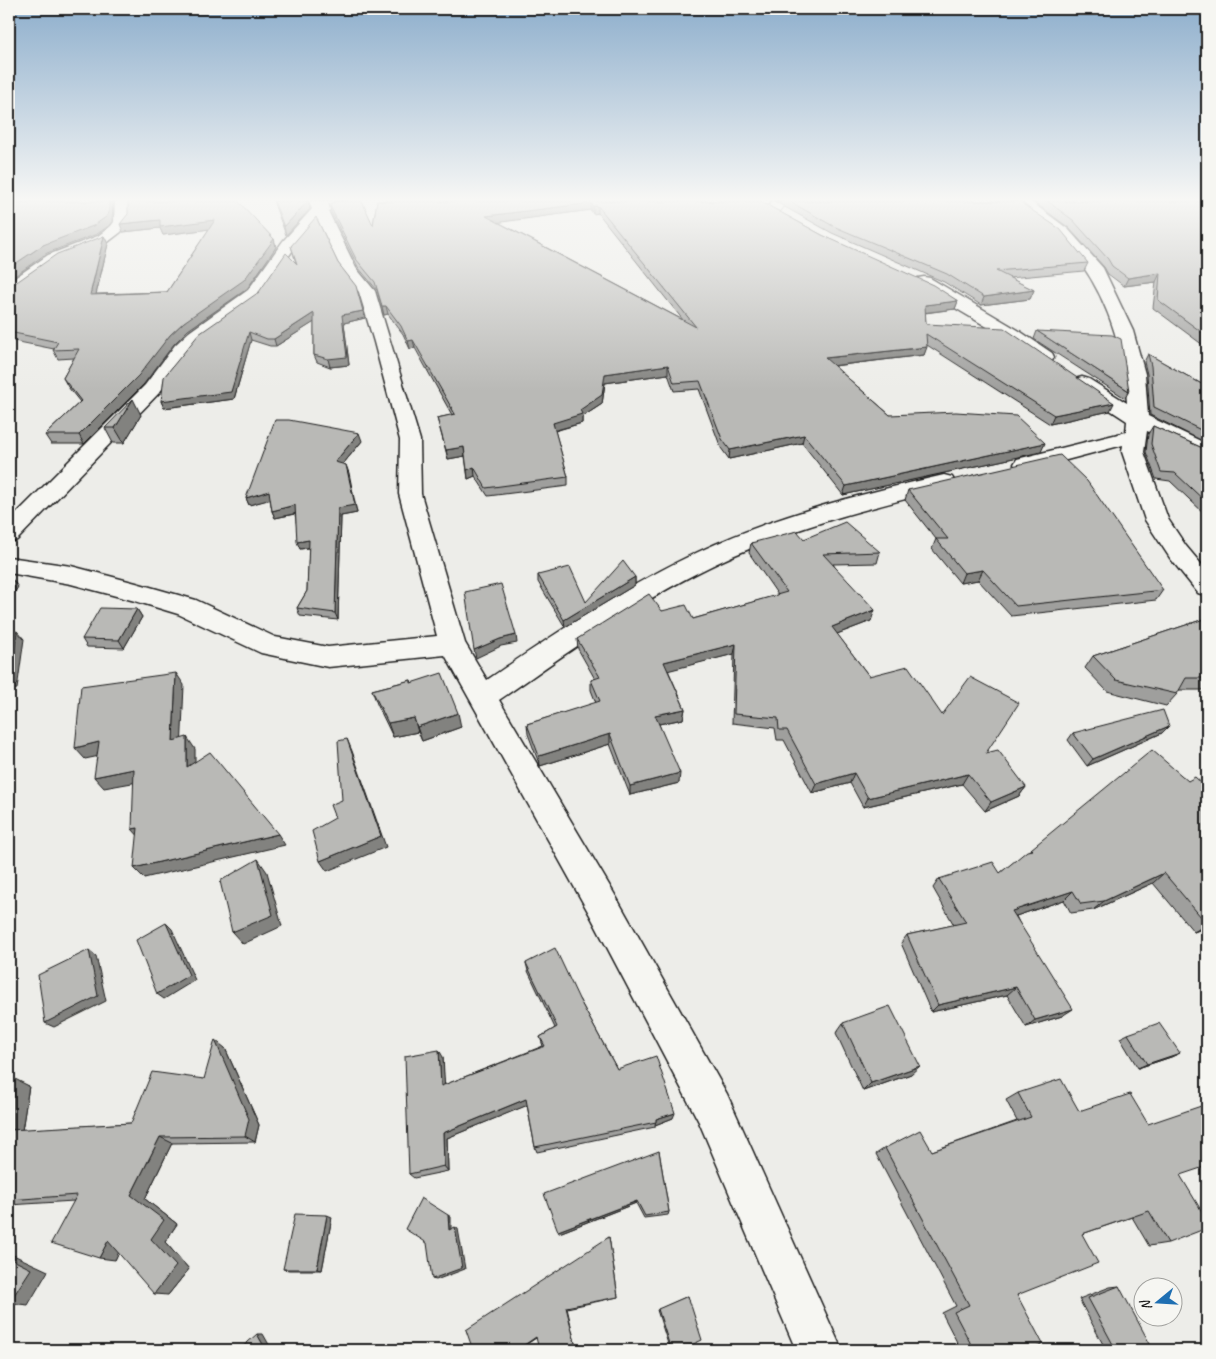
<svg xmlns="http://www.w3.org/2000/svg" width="1216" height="1359" font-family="Caveat,sans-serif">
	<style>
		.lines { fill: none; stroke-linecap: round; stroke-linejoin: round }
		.street-casing { stroke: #1c1c1c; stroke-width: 3 }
		.street { fill: #f6f6f2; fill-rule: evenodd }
		.wall { fill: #9f9f9d; stroke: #1c1c1c; fill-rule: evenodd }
		.shaded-wall { fill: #82827f; stroke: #1c1c1c }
		.building { fill: #b9b9b6; stroke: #1c1c1c; fill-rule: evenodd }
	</style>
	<rect width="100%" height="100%" fill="#edede9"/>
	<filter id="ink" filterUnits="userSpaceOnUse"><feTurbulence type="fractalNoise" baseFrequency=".02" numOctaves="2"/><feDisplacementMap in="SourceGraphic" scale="10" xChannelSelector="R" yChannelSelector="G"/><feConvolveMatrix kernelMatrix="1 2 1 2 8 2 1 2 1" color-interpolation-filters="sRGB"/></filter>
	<g filter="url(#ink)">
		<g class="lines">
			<g class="street-casing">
				<g id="street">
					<polygon points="115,201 129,201 129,222 121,232 108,242 60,261 15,293 9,294 9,282 48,255 98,236 111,226 114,222"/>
					<path d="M 309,201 L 347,201 L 345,204 L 328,211 L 356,268 L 375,291 L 420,440 L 421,494 L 465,643 L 487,680 C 555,634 623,587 698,552 C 776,515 860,494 944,475 L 952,477 L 955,482 L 952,487 C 883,505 814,521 749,549 C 658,586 579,645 499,700 L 615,895 L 727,1094 L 842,1350 L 796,1350 L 699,1122 L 591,917 L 445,655 L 328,667 L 261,653 L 178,614 L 135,601 L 71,584 L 9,573 L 9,557 L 71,566 L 136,583 L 196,600 L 275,637 L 328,647 L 437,636 L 399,494 L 400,440 L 374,342 L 359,292 L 341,269 L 318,220 L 295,247 L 260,298 L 201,340 L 189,353 L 159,393 L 17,540 L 9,542 L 9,521 L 145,385 L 175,345 L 189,332 L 248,290 L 283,241 L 312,209 Z"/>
					<polygon points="772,201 787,201 779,212 769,212 767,209"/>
					<path d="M 1013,201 L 1030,201 L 1068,229 L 1103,268 L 1133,331 L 1145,374 L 1148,416 L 1207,444 L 1207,458 L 1147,431 L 1144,452 L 1168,519 L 1186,546 L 1207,571 L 1207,596 L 1198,593 L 1170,558 L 1145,520 L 1122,452 L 1123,445 L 1025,471 L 1017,469 L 1014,464 L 1017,459 L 1126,432 L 1127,421 L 1075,387 L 1072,383 L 1075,379 L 1082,377 L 1089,379 L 1127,403 C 1124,342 1102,280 1058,236 C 1045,223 1024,216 1013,201 Z"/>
					<polygon points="924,277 930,278 1018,330 1052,353 1054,357 1052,361 1045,363 1038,361 1006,338 918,286 916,282 918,278"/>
				</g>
			</g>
			<use href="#street" class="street"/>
		</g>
		<g class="wall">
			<polygon points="273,201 308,201 310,209 286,235"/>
			<path d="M 377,201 L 760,201 L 822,235 L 958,301 L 955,309 L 925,313 L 926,324 L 1110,411 L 1050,424 L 927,345 L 924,355 L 834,366 L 890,415 L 1041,452 L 843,495 L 802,443 L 729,459 L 721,448 L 699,389 L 674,391 L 668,374 L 605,383 L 602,404 L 582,417 L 582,423 L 555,431 L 568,477 L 568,486 L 488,496 L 475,476 L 468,479 L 465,456 L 448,459 L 437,418 L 452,415 L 415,348 L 410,349 L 403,334 L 388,314 L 384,315 L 377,290 L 358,267 L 331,212 L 329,204 L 373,225 ZM 591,210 L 593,214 L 598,213 L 683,320 L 498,222 Z"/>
			<polygon points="774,201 1021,201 1088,263 1084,271 1009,278 1034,290 1030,299 981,305 944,282 832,233"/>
			<polygon points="1033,201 1207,201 1207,348 1153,308 1156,282 1124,286 1108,274 1104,267 1069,228"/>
			<polygon points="128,214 274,239 276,247 247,289 188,330 174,344 144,384 84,444 51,444 45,435 80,402 68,387 63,378 74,358 58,359 53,350 54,349 9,340 9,287 11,286 104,236 108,244 96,294 167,292 209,229 163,235 160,228 123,232"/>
			<polygon points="291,246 338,263 363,311 365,318 344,323 349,365 330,367 317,362 314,355 314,322 276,346 270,346 251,340 234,399 164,408 161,401 259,292 296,263"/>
			<polygon points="1037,331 1129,391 1125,398 1034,339"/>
			<polygon points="1148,354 1207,387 1207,443 1150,415 1147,374 1144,362"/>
			<polygon points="141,415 124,443 113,443 105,428"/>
			<polygon points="1153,426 1207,450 1207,516 1170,481 1156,479 1146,452 1148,434"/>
			<polygon points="362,441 343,464 346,465 349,473 357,513 341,516 338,620 300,616 297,608 307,591 309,548 300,549 295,514 275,518 272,511 270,499 249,505 246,498"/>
			<polygon points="908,490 1163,590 1156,600 1011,616 978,580 960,583 932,549 936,539 905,500"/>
			<polygon points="804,539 880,552 877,563 833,564 871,621 837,634 869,676 942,715 1026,787 1019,796 985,811 962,784 863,807 850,783 812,793 784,740 777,740 775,728 732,723 734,654 668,670 685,709 683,719 659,724 679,783 630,795 610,744 540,766 528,734 527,724 596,703 591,690 591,680 595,679 578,649 577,639 662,611 693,619 778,595 749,553 751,543"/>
			<polygon points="538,575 586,602 635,577 635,585 565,627 538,582"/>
			<polygon points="137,609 142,617 124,648 87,647 82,639"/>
			<polygon points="1207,618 1207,690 1179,690 1177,694 1166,706 1107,691 1085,668 1093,656"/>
			<polygon points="411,680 412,683 461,727 422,741 418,732 393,737 377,704 372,690"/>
			<polygon points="1169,726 1162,733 1087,766 1068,740 1073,733"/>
			<polygon points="1207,732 1207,745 1206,745 1206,734"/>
			<polygon points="1188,781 1207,788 1207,927 1194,932 1153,883 1093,910 1071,913 1064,900 1016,916 1062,1016 1026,1027 1007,995 931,1012 901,943 907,935 954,925 933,888 939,879 1000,873 1031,849"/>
			<polygon points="526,963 579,999 617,1069 673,1118 655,1125 655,1127 537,1152 535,1147 527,1105 447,1138 448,1171 414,1178 409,1174 443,1057 444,1085 543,1046 540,1037 555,1028 528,971"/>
			<polygon points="843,1023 911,1074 863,1091 836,1033"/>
			<polygon points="1128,1034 1180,1053 1171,1057 1138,1068 1120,1038"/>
			<polygon points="225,1048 259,1125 255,1142 172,1143 145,1199 177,1224 165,1242 189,1269 168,1295 118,1253 115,1260 74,1201 9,1205 9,1080 29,1086 22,1130 131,1123 204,1079"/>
			<polygon points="1018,1093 1079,1111 1180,1175 1168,1243 1149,1246 1132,1217 1082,1234 1017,1295 1032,1350 961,1350 942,1313 956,1306 876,1154 885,1148 932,1151 1017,1121 1006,1100"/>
			<polygon points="659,1151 669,1212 668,1215 644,1218 636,1203 559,1233"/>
			<polygon points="332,1217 322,1270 289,1270 283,1269"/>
			<polygon points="609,1237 618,1297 567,1308 575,1343 560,1350 536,1338 518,1350 473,1350"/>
			<polygon points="1119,1286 1141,1350 1106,1350 1079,1299 1110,1287"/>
			<polygon points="688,1296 681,1350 670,1350 657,1310"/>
		</g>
		<g class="shaded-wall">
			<polygon points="109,201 113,201 112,221 110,225 97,234 47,253 9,280 9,268"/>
			<polygon points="308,201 310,209 286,235 284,227"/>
			<polygon points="591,203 591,210 487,224 486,216"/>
			<polygon points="593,206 598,206 598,213 593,214"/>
			<polygon points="160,220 215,220 218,228 163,235 160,228 123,232 120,224"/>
			<polygon points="104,236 108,244 94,303 90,295"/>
			<polygon points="274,239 276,247 247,289 188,330 174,344 144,384 84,444 79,435 170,335"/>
			<polygon points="1160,273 1156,282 1124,286 1128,278"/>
			<polygon points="1034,290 1030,299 981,305 984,297"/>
			<polygon points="958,301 955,309 922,313 925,305"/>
			<polygon points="382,306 386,306 388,314 384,315"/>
			<polygon points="363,311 365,318 344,323 349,365 330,367 328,359 342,315"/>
			<polygon points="314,313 316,321 276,346 274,339"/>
			<polygon points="249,332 251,340 234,399 164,408 161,401"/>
			<polygon points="413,340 415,348 410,349 408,341"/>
			<polygon points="927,347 924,355 823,367 825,358"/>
			<polygon points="668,365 668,374 605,383 602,404 582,417 582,423 553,431 553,423 580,410 605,374"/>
			<polygon points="133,399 141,415 124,443 115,428"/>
			<polygon points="1114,403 1110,411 1050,424 1054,415"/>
			<polygon points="359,433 362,441 338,470 335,462"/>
			<polygon points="804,435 802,443 729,459 730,450"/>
			<polygon points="1045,443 1041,452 843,495 846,486"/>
			<polygon points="464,447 465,456 448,459 446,450"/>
			<polygon points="346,465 357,513 341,516 338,620 335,613 338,508"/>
			<polygon points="474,467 475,476 468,479 467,470"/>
			<polygon points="269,491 272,499 249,505 246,498"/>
			<polygon points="295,505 298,513 275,518 272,511"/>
			<polygon points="309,540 312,547 300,549 297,542"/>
			<polygon points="983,570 978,580 960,583 964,573"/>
			<polygon points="635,577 635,585 565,627 564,620"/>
			<polygon points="12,579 18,587 9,602 9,584"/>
			<polygon points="137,609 142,617 124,648 119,640"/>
			<polygon points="875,610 871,621 829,637 832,627"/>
			<polygon points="17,631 24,639 17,689 9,690 9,681"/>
			<polygon points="516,635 517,643 501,646 476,658 474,650 500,639"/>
			<polygon points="736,644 734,654 663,672 664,662"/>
			<polygon points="176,673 184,685 181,752 173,741"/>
			<polygon points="685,709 683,719 654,725 655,715"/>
			<polygon points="458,713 461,727 422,741 417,727"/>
			<polygon points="414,718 418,732 393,737 388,723"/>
			<polygon points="1169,726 1162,733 1087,766 1093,759"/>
			<polygon points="610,734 610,744 540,766 539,756"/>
			<polygon points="187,737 195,749 195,778 187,767"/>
			<polygon points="347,739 352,751 386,847 327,871 320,861 381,836"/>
			<polygon points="99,742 109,754 85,759 75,748"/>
			<polygon points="134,769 143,781 104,788 94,777"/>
			<polygon points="680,773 679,783 630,795 630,786"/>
			<polygon points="854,773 850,783 812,793 816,784"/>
			<polygon points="968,774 962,784 863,807 868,798"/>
			<polygon points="1026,787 1019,796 985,811 991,802"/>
			<polygon points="138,828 142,840 132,829"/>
			<polygon points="278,834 285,845 144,878 134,868"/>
			<polygon points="258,859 267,872 282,926 243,944 232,932"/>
			<polygon points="1164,873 1153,883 1093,910 1104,901"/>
			<polygon points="1073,891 1064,900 1004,920 1012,911"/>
			<polygon points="166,923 172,929 195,980 164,999 157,994"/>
			<polygon points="1207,924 1207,927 1194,932"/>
			<polygon points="89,950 96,956 106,1001 54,1027 45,1023"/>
			<polygon points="1016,987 1007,995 931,1012 938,1005"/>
			<polygon points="1073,1009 1062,1016 1026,1027 1035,1020"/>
			<polygon points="215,1040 225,1048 259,1125 255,1142 245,1136"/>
			<polygon points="439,1050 443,1057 445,1092 441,1086"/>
			<polygon points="1180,1053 1171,1057 1138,1068 1147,1064"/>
			<polygon points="920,1066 911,1074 863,1091 871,1083"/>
			<polygon points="13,1078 29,1086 21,1137 9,1132 9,1105"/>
			<polygon points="526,1099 528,1105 447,1138 448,1171 444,1166 443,1133"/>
			<polygon points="675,1113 673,1118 655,1125 656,1119"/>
			<polygon points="160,1137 172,1143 145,1199 177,1224 165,1242 189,1269 168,1295 154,1294 151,1239 131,1195"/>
			<polygon points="637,1201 636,1203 559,1233 558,1231"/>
			<polygon points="327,1215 332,1217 322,1270 317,1269"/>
			<polygon points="448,1215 451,1217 451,1232 449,1230"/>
			<polygon points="455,1227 458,1229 465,1269 436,1280 432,1279"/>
			<polygon points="108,1241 123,1244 115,1260 99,1258"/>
			<polygon points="9,1253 48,1271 28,1305 9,1303"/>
			<polygon points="566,1307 575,1343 560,1350"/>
			<polygon points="257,1334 263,1334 272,1350 266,1350"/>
			<polygon points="536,1337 537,1337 518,1350 517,1350"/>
		</g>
		<g class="building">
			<polygon points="36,201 109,201 109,213 106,217 93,226 43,245 9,268 9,204"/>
			<polygon points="128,201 238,201 274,239 244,280 184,322 170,335 139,375 79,435 45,435 81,401 63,378 79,349 53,350 58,342 9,332 9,287 11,286 57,254 104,236 90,295 167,292 215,220 160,227 160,220 120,224 128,214"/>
			<polygon points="274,201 308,201 284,227"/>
			<path d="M 337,201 L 362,201 L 373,225 L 377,201 L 760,201 L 822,235 L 933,285 L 958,301 L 925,305 L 926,324 L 1004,328 L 1114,403 L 1054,415 L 926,334 L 927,347 L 825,358 L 890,415 L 956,412 L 1016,416 L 1045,443 L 846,486 L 804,435 L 730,450 L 722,439 L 700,381 L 674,383 L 668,365 L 605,374 L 602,395 L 580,410 L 582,414 L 553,423 L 568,477 L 486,488 L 474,467 L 467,470 L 464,447 L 446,450 L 437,418 L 455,414 L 413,340 L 408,341 L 401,326 L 386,306 L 382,306 L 375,282 L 356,259 L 329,204 ZM 591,203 L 593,206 L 598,206 L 696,327 L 486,216 Z"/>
			<polygon points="789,201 1021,201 1024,205 1060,229 1088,263 996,271 1034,290 984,297 947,274 833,226"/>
			<polygon points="1047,201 1207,201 1207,336 1158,300 1160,273 1128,278 1112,266 1108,259 1073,220"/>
			<polygon points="316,217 338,263 356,286 363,311 342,315 347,357 328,359 314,355 314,313 274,339 267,339 249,332 231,392 161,401 164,377 199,334 259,292 286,253 297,264 291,246"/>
			<polygon points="1037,331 1112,335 1121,339 1129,391"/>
			<polygon points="1148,354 1207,387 1207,433 1154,407 1151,366"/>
			<polygon points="133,399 115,428 105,428"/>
			<polygon points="275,420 289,420 359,433 335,462 346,465 355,505 338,508 335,613 297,608 307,591 309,540 297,542 295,505 272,511 269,491 246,498"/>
			<polygon points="1153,426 1207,450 1207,503 1175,473 1161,472 1151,444"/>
			<polygon points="1060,455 1087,481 1163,590 1016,606 983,570 964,573 936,539 948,539 908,490"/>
			<polygon points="845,522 880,552 823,554 875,610 832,627 869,676 908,666 942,715 970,677 1019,703 986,753 998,750 1026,787 991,802 968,774 868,798 854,773 816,784 787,730 779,730 778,718 734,714 736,644 664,662 685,709 655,715 680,773 630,786 610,734 539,756 527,724 600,701 591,680 600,677 577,639 649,594 662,611 686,605 693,619 787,592 751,543 797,531 804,539"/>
			<polygon points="623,561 635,577 564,620 538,575 570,567 586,602"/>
			<polygon points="501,584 516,635 500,639 474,650 465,592"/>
			<polygon points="100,608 137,609 119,640 82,639"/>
			<polygon points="1207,618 1207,678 1186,678 1177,694 1116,680 1093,656"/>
			<polygon points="17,631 10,681 9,681 9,633"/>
			<polygon points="176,673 173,741 187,737 187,767 210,752 278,834 134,868 138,828 132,829 134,769 94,777 99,742 75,748 81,686"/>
			<polygon points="442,673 458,713 417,727 414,718 388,723 372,690 411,680 411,683"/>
			<polygon points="1163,710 1169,726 1093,759 1073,733"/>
			<polygon points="347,739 381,836 320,861 312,831 335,818 330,805 342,800 338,741"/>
			<polygon points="1152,750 1188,781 1195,777 1207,788 1207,924 1164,873 1104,901 1081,904 1073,891 1012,911 1073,1009 1035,1020 1016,987 938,1005 907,935 966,922 939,879 993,862 1000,873 1027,851 1032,850 1031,849"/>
			<polygon points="258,859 273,915 232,932 220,881"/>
			<polygon points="166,923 189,975 157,994 136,940"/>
			<polygon points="555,948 579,999 617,1069 656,1056 675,1113 656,1119 656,1122 535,1147 526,1099 443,1133 444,1166 409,1174 405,1056 439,1050 441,1086 545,1046 540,1037 557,1027 526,963"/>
			<polygon points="89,950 98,996 45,1023 38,975"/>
			<polygon points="890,1006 920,1066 871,1083 843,1023"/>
			<polygon points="1159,1023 1180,1053 1147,1064 1128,1034"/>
			<polygon points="215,1040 249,1119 245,1136 160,1137 131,1195 164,1220 151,1239 176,1266 154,1294 108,1241 99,1258 51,1243 77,1195 9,1200 9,1130 131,1123 152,1072 204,1079"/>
			<polygon points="13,1078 9,1105 9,1080"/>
			<polygon points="1061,1079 1079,1111 1130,1094 1148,1124 1207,1104 1207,1166 1180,1175 1207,1220 1207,1228 1168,1243 1149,1211 1082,1234 1098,1263 1017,1295 1043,1344 1032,1350 974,1350 954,1312 969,1305 885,1148 920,1130 932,1151 1031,1117 1018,1093"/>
			<polygon points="659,1151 669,1212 645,1216 637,1201 558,1231 544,1194"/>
			<polygon points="421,1198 448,1215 449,1230 455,1227 462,1268 432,1279 427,1243 405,1229"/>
			<polygon points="295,1214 327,1215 317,1269 283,1269"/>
			<polygon points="609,1237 618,1297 566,1307 575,1343 560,1350 539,1350 536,1337 517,1350 473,1350 466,1330"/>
			<polygon points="9,1258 31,1269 9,1303"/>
			<polygon points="1119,1286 1151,1346 1141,1350 1116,1350 1088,1298"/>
			<polygon points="688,1296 702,1340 681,1350 671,1350 658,1309"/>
			<polygon points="257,1334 266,1350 239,1350"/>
		</g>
	</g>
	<linearGradient id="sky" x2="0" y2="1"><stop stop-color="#8daecc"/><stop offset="0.51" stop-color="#f7f7f5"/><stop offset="1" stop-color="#f7f7f5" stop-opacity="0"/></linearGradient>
	<rect width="1216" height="391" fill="url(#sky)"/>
	<rect width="1216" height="1359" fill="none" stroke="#f6f6f2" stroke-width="30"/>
	<rect x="15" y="15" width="1186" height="1329" fill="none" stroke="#1c1c1c" stroke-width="2" filter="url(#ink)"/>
	<g transform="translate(1158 1302) rotate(252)"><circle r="24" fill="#f6f6f2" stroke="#9f9f9c"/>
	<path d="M0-4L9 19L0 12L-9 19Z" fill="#1f6fb2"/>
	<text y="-8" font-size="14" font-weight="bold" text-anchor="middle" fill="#1c1c1c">N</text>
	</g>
</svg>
